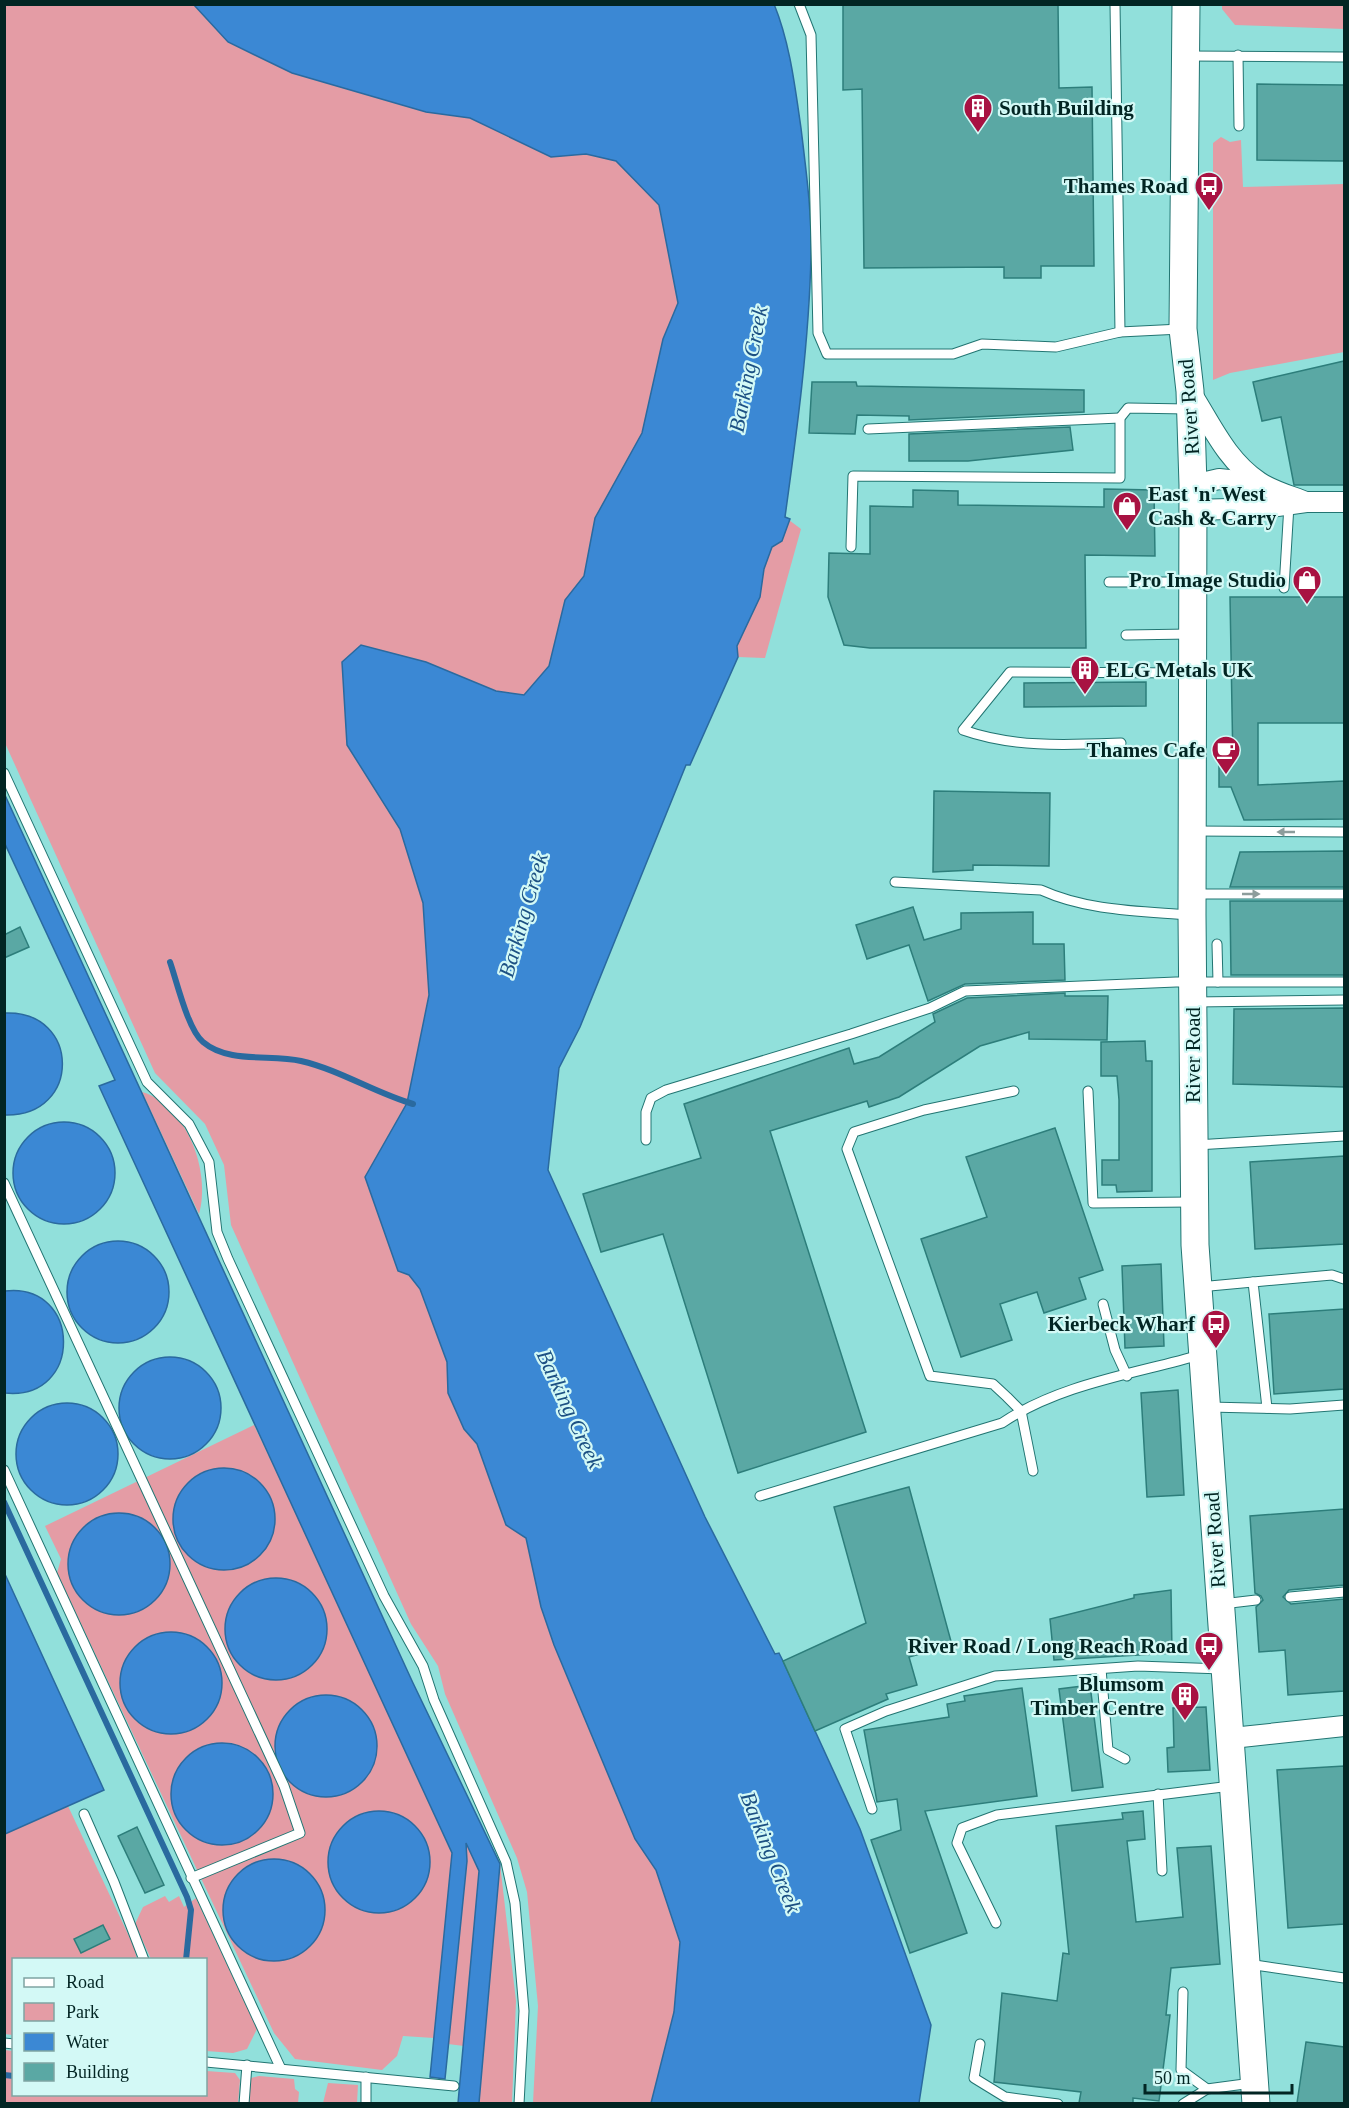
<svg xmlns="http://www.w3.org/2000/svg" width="1349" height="2108" font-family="'Times New Roman',serif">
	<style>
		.green { fill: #e49ca5 }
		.water { fill: #3b88d4; stroke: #2a6a9f; stroke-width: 1.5 }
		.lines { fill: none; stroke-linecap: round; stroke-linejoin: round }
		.stream { stroke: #2a6a9f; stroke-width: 6 }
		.building { fill: #5aa8a4; stroke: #2d7e7b; stroke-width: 1.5 }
		.lane-casing { stroke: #227572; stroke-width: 11 }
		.street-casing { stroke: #227572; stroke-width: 22 }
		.secondary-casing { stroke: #227572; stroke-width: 29 }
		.lane { stroke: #fff; stroke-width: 9 }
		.street { stroke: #fff; stroke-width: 20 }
		.secondary { stroke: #fff; stroke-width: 27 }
		.oneway { fill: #8d9d9c }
		.labels { text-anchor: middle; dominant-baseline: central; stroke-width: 4.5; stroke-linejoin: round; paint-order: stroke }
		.poi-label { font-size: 21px; font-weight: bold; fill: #022523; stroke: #d3f9f6; text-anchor: end }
		.street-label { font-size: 21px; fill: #022523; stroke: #d3f9f6 }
		.water-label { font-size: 22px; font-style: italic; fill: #1c5083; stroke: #d3f9f6 }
	</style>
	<rect width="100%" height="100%" fill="#91e0db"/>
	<g class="green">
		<polygon points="4,5 318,5 555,97 726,223 573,688 453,758 680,1869 696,2103 533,2103 538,2006 527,1892 517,1858 445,1694 438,1666 411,1624 231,1225 224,1165 205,1124 155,1073 5,743"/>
		<polygon points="1222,5 1344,5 1344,29 1235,25 1222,9"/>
		<polygon points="1221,137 1230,142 1241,140 1243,187 1344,184 1344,352 1230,373 1213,380 1213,143"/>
		<polygon points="799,415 785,517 801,529 765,658 738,657 737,646 760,597 749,535"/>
		<path d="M 142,1092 C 187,1105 211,1172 199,1214 Z"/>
		<polygon points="254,1425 329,1582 452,1854 434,2038 403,2036 397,2056 382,2070 295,2059 274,2033 57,1573 61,1559 45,1526"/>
		<polygon points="68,1806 134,1947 137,1959 14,1960 13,2035 4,2034 4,1834"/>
		<polygon points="465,1841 479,1871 479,1888 464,2046 448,2044 467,1861"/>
		<polygon points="500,1864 516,2001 512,2103 479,2104"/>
		<polygon points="165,1896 169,1902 179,1896 184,1907 196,1898 257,2029 247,2049 233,2053 206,2051 206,1960 151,1959 135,1924 143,1907"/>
		<polygon points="5,2050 13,2051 14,2094 206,2094 206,2071 235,2073 240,2080 238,2103 5,2103"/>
		<polygon points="259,2076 294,2079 295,2089 299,2092 298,2103 249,2103 251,2078"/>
		<polygon points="328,2083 358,2085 357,2103 323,2103"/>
	</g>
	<g class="water">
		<path d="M 774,4 C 790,43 795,87 801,128 C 806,170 812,213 811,255 C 809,343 797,430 785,517 L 790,519 L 782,541 L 772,547 L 764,569 L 760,597 L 737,646 L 738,657 L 690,765 L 686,765 L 580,1027 L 559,1068 L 548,1170 L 705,1517 L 775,1654 L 779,1653 L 783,1661 L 860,1829 L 931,2025 L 919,2103 L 651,2103 L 674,2012 L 680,1942 L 656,1870 L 635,1839 L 554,1645 L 541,1607 L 526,1538 L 506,1525 L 477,1444 L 464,1429 L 448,1393 L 447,1362 L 420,1289 L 409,1275 L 398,1271 L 365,1177 L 407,1103 L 429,995 L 423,903 L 400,829 L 347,745 L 342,662 L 361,645 L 426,662 L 496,691 L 524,695 L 549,666 L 565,600 L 584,576 L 595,518 L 642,433 L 663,339 L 678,303 L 659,205 L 616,161 L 586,154 L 551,157 L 470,118 L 426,112 L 292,73 L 228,42 L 194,5 Z"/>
		<polygon points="4,793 413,1683 500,1864 479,2103 458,2103 479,1871 466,1843 467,1861 445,2079 430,2077 452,1853 99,1086 115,1080 5,844"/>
		<path d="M 5,1013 C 81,1010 82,1117 5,1115 Z"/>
		<circle cx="64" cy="1173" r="51"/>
		<circle cx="118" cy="1292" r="51"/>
		<path d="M 5,1291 C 82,1282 84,1401 5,1393 Z"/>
		<circle cx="170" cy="1408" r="51"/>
		<circle cx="67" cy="1454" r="51"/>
		<circle cx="224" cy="1519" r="51"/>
		<circle cx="119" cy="1564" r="51"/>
		<polygon points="4,1572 104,1790 5,1834 4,1834"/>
		<circle cx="276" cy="1629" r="51"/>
		<circle cx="171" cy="1683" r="51"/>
		<circle cx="326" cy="1746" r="51"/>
		<circle cx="222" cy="1794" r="51"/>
		<circle cx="379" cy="1862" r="51"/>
		<circle cx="274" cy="1910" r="51"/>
	</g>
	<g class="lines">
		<g class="stream">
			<path d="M 170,962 C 177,982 188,1030 203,1042 C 229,1064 271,1054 301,1061 C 340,1070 375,1093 413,1104"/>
			<polyline points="4,1502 187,1897 191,1910 186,1960"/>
			<polyline points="4,2075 14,2076"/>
		</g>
	</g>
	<g class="building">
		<polygon points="843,4 1058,4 1059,88 1092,87 1094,266 1041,266 1041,278 1004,278 1004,267 864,268 862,89 843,90"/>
		<polygon points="1257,84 1344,85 1344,161 1257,160"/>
		<polygon points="1344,361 1344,485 1294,485 1281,417 1262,421 1253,382"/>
		<polygon points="812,382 856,382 857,386 1084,390 1084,412 909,420 909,416 857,415 855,434 809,433"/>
		<polygon points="1070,427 1073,450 968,461 909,461 909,434"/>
		<polygon points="1104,489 1154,490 1155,556 1085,555 1086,648 870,648 844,645 828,597 829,553 870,554 870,506 913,507 913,490 958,491 958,505 1104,507"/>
		<polygon points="1230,597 1344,597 1344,723 1258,723 1258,785 1344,781 1344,819 1244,820 1231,787 1219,787 1219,764 1233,765"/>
		<polygon points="1146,682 1146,706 1024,707 1024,683"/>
		<polygon points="934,791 1050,793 1049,866 973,865 973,870 933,872"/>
		<polygon points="1344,851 1344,887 1230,887 1240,852"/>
		<polygon points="1230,901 1344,901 1344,975 1231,975"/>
		<polygon points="913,907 924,940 961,929 961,913 1033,912 1033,944 1064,944 1065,980 965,984 928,1001 909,945 867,959 856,925"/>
		<polygon points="20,927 29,947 4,958 4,935"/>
		<polygon points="1065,993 1065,996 1108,996 1107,1040 1029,1039 1029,1032 980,1046 899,1097 869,1107 867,1101 770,1131 866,1432 738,1473 663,1234 601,1252 583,1194 701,1158 684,1104 849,1048 854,1064 879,1057 935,1022 933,1014 967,998"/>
		<polygon points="1344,1008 1344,1087 1233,1084 1234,1009"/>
		<polygon points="1145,1041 1146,1061 1152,1061 1152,1191 1117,1192 1116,1185 1102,1185 1102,1160 1119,1160 1119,1100 1117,1076 1101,1076 1101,1042"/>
		<polygon points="1055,1128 1103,1270 1079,1278 1086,1299 1044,1313 1037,1292 1000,1304 1012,1340 961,1357 921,1239 987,1217 966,1157"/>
		<polygon points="1344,1156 1344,1244 1255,1249 1250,1162"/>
		<polygon points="1161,1264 1164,1346 1125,1348 1122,1266"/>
		<polygon points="1344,1309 1344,1389 1274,1394 1269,1314"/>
		<polygon points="1178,1390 1184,1495 1147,1497 1141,1393"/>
		<polygon points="909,1487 952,1645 909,1657 917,1685 886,1694 888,1699 815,1731 783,1661 866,1623 834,1507"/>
		<polygon points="1344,1509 1344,1585 1289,1590 1283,1597 1291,1604 1344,1599 1344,1691 1288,1695 1285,1650 1259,1652 1256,1607 1263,1600 1261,1596 1255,1593 1250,1516"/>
		<polygon points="1171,1590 1172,1653 1054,1660 1050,1619 1134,1598 1134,1595"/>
		<polygon points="1090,1685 1103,1787 1072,1791 1059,1689"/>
		<polygon points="1022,1688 1037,1796 925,1811 967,1933 910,1953 871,1840 901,1830 897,1799 877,1802 864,1730 949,1717 947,1704 965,1701 964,1696"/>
		<polygon points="1206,1707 1210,1770 1168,1772 1167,1748 1174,1747 1173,1708"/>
		<polygon points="1344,1766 1344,1924 1288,1928 1277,1770"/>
		<polygon points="1143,1811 1145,1839 1127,1841 1136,1922 1183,1917 1177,1848 1211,1846 1220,1964 1171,1968 1166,2015 1170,2015 1159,2101 1133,2098 1133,2103 1079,2103 1081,2092 994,2082 1002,1993 1057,2001 1063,1953 1069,1954 1056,1826 1123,1819 1122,1813"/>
		<polygon points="137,1827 164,1885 145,1893 118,1836"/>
		<polygon points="103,1925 110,1939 81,1953 74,1939"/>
		<polygon points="1306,2042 1344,2047 1344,2103 1297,2103"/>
	</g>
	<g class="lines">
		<g class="lane-casing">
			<g id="lane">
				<polyline points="799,4 811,35 818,333 827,354 953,354 982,344 1056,347 1120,332 1181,329"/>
				<polyline points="1115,4 1120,332"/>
				<polyline points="1238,55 1239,126"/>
				<polyline points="1188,56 1344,57"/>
				<polyline points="868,429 1120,418"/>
				<polyline points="851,547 853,476 1120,478 1120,418 1128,408 1188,409"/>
				<polyline points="1109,582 1190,582"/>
				<polyline points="1284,588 1289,505"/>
				<polyline points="1126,635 1190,634"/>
				<path d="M 1121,743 C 1068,745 1014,748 963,730 L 1010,672 L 1190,673"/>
				<polyline points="4,773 147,1082 189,1124 209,1162 217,1232 228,1259 384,1596 423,1666 434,1700 506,1862 515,1903 524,2011 519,2104"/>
				<polyline points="1194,831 1344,832"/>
				<path d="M 895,882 L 1041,890 C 1087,911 1140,911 1189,915"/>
				<polyline points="1195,894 1344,894"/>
				<polyline points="1217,944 1218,982"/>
				<polyline points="1194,1002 1344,1000"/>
				<polyline points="1014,1091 924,1110 854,1132 847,1149 930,1376 993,1384 1007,1397 1021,1411 1033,1471"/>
				<polyline points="1088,1091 1093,1203 1191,1202"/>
				<polyline points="646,1140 646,1112 651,1098 666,1090 851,1034 930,1008 965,991 1176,982 1344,982"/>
				<polyline points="1196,1145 1344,1136"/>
				<polyline points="4,1183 284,1786 300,1833 191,1878"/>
				<polyline points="1199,1287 1253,1282"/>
				<polyline points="1103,1304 1115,1350 1127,1376"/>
				<polyline points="1209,1407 1290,1409 1344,1405"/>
				<polyline points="1267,1408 1253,1282 1332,1275 1344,1279"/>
				<polyline points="4,1470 281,2069"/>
				<path d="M 760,1496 L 1002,1423 C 1060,1384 1134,1374 1200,1355"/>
				<polyline points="1290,1597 1344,1592"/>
				<polyline points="1222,1604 1256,1600"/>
				<polyline points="1101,1669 1108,1750 1125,1759"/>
				<polyline points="1158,1794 1162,1871"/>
				<polyline points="872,1809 845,1729 886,1711 995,1676 1138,1666 1222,1669"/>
				<polyline points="84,1814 114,1882 144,1960"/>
				<polyline points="996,1923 957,1843 962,1828 997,1815 1231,1786"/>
				<polyline points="1248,1964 1344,1978"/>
				<polyline points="1183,1992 1181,2070 1207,2089"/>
				<polyline points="4,2043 14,2044"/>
				<polyline points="980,2044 974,2078 1005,2097 1058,2104"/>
				<polyline points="206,2062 454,2086"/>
				<polyline points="244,2104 247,2065"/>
				<polyline points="366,2104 366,2077"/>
				<polyline points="1183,2104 1207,2089 1252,2083"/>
			</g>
		</g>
		<g class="street-casing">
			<g id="street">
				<path d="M 1191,393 C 1211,424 1226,460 1259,482 C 1272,491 1291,496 1306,502"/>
				<polyline points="1193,485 1219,479 1258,483"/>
				<polyline points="1193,510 1264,508 1306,502 1344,502"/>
				<polyline points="1232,1738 1344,1726"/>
			</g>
		</g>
		<g class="secondary-casing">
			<polyline id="secondary" points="1186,4 1183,329 1190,391 1193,485 1192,915 1195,1245 1256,2104"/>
		</g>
		<use href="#lane" class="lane"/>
		<use href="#street" class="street"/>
		<use href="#secondary" class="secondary"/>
	</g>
	<defs><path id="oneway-solid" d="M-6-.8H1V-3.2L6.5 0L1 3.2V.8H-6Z" transform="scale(1.5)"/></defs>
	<g class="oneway">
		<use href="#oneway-solid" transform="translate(1286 832) rotate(-180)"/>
		<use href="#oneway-solid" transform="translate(1251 894)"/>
	</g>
	<defs>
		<g id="building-pin" transform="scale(1.5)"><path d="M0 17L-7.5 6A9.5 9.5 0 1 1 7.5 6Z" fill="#a81242" stroke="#d3f9f6"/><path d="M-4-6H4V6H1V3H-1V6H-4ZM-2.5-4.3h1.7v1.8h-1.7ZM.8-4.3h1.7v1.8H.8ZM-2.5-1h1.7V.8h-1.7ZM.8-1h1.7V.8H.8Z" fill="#fff"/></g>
		<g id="bus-pin" transform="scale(1.5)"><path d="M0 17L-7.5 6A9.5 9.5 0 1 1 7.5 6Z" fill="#a81242" stroke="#d3f9f6"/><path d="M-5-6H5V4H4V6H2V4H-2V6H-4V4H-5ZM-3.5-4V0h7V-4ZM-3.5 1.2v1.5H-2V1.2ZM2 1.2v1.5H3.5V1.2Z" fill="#fff"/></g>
		<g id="shop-pin" transform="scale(1.5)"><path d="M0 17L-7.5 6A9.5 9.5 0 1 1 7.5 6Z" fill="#a81242" stroke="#d3f9f6"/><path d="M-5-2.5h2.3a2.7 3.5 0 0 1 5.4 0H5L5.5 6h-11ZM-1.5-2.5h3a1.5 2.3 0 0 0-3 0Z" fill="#fff"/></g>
		<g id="cafe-pin" transform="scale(1.5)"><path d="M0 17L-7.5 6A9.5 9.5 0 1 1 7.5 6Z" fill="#a81242" stroke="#d3f9f6"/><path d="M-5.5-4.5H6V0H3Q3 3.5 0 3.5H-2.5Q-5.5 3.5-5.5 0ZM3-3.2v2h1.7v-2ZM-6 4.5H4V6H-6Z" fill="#fff"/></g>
	</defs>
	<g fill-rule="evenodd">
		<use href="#building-pin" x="978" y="108"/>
		<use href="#bus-pin" x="1209" y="186"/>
		<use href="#shop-pin" x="1127" y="506"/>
		<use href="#shop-pin" x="1307" y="580"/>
		<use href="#building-pin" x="1085" y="670"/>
		<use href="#cafe-pin" x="1226" y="750"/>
		<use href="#bus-pin" x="1216" y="1324"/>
		<use href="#bus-pin" x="1209" y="1646"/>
		<use href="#building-pin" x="1185" y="1696"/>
	</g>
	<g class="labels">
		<g class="poi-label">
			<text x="999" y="108" text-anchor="start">South Building</text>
			<text x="1188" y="186">Thames Road</text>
			<text x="1148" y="494" text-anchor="start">East 'n' West<tspan x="1148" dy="24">Cash &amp; Carry</tspan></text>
			<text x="1286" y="580">Pro Image Studio</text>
			<text x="1106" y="670" text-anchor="start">ELG Metals UK</text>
			<text x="1205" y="750">Thames Cafe</text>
			<text x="1195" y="1324">Kierbeck Wharf</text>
			<text x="1188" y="1646">River Road / Long Reach Road</text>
			<text x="1164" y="1684">Blumsom<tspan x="1164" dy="24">Timber Centre</tspan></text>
		</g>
		<g class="street-label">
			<text transform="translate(1189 407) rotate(-94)">River Road</text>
			<text transform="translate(1193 1055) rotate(-90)">River Road</text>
			<text transform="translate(1215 1540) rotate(-94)">River Road</text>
		</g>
		<g class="water-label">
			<text transform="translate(748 369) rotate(-79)">Barking Creek</text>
			<text transform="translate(523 915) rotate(-74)">Barking Creek</text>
			<text transform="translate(570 1409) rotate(65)">Barking Creek</text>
			<text transform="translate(771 1852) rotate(68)">Barking Creek</text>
		</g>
	</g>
	<rect width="1349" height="2108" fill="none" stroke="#022523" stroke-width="12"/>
	<rect x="12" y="1958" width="195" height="138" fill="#d3f9f6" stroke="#7fa4a2" stroke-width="1.5"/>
	<rect x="24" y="1978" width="30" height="9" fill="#ffffff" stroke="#7fa4a2" stroke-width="1.5"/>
	<text x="66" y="1988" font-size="18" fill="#022523">Road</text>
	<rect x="24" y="2003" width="30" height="18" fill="#e49ca5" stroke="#7fa4a2" stroke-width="1.5"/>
	<text x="66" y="2018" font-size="18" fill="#022523">Park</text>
	<rect x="24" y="2033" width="30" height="18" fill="#3b88d4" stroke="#7fa4a2" stroke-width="1.5"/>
	<text x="66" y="2048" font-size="18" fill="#022523">Water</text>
	<rect x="24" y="2063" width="30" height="18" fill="#5aa8a4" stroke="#7fa4a2" stroke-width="1.5"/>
	<text x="66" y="2078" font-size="18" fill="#022523">Building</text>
	<path d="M1145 2084v9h147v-9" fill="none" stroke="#022523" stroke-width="3"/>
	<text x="1154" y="2084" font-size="18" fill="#022523" stroke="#d3f9f6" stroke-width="4.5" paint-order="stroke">50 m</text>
</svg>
